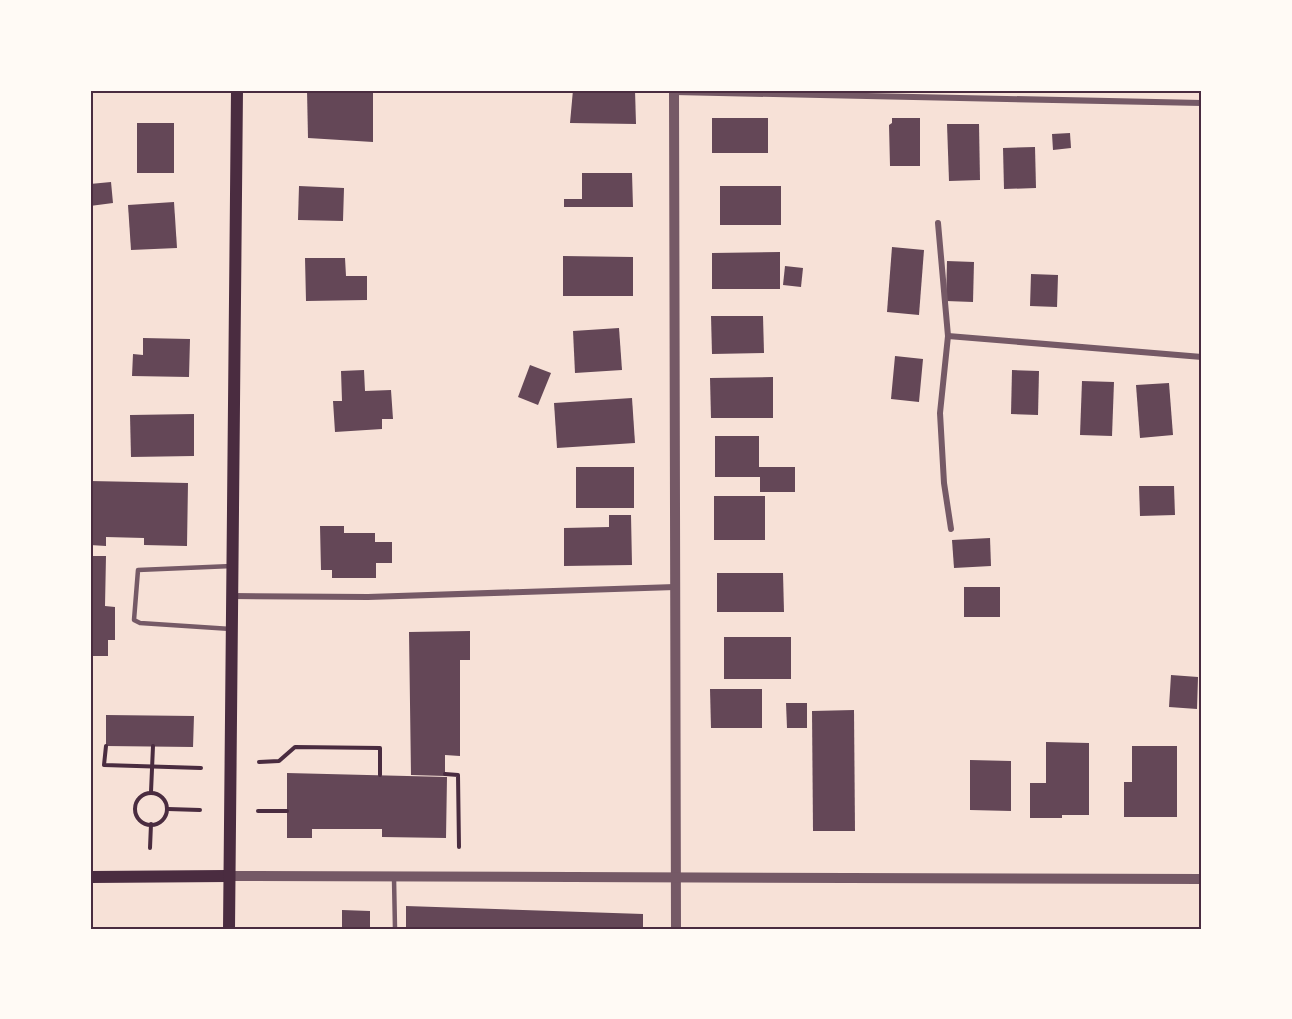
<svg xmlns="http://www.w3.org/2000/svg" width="1292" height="1019" font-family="Mulish,sans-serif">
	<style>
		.building { fill: #644757 }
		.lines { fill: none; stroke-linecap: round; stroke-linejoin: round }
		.path { stroke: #4a2c40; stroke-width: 4 }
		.service { stroke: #755966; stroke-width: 4.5 }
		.minor { stroke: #755966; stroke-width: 6 }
		.tertiary { stroke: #755966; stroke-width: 10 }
		.secondary { stroke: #4a2c40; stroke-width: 12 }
		.neatline { fill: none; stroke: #4a2c40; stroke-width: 2 }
	</style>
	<rect width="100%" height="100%" fill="#f7e1d7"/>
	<g class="building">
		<polygon points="307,90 373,93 373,142 308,138"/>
		<polygon points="573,90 635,90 636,124 570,123"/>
		<rect x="712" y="118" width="56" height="35"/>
		<polygon points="892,118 920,118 920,166 890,166 889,125 892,123"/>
		<rect x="137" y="123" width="37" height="50"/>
		<polygon points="947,124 979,124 980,180 949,181"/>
		<polygon points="1070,133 1071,148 1053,150 1052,134"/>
		<polygon points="1035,147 1036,188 1004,189 1003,148"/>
		<polygon points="582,173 632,173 633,207 564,207 564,199 582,199"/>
		<polygon points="111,182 113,203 90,206 90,184"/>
		<polygon points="299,186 344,188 343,221 298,220"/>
		<rect x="720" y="186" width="61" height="39"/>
		<polygon points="174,202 177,248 131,250 128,205"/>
		<polygon points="892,247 924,250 919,315 887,312"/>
		<polygon points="780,252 780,289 712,289 712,253"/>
		<polygon points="563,256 633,257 633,296 563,296"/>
		<polygon points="305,258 345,258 346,276 367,276 367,300 306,301"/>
		<polygon points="947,261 974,262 973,302 946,301"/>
		<polygon points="785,266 803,268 801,287 783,285"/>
		<polygon points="1031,274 1058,275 1057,307 1030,306"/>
		<polygon points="711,316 763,316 764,353 712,354"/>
		<polygon points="619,328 622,370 575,373 573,331"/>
		<polygon points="143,338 190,339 189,377 132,376 133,354 143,355"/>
		<polygon points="895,356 923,359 919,402 891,399"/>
		<polygon points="530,365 551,373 538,405 518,397"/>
		<polygon points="364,370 365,391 391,390 393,419 382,419 382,429 335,432 333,401 342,401 341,371"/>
		<polygon points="1012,370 1039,371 1038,415 1011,414"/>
		<polygon points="773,377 773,418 711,418 710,378"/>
		<polygon points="1082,381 1114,382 1112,436 1080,435"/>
		<polygon points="1169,383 1173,435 1140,438 1136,385"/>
		<polygon points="632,398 635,443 557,448 554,403"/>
		<polygon points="194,414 194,456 131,457 130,415"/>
		<polygon points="715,436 759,436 759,467 795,467 795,492 760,492 760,477 715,477"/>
		<rect x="576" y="467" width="58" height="41"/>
		<polygon points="90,481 188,483 187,546 144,545 144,538 106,537 106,546 90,545"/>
		<polygon points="1139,486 1174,486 1175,515 1140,516"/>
		<rect x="714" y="496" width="51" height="44"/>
		<polygon points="609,515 631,515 632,565 564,566 564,528 609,527"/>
		<polygon points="320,526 344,526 344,533 375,533 375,542 392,542 392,563 376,563 376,578 332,578 332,570 321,570"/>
		<polygon points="990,538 991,566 954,568 952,540"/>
		<polygon points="90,556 106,556 105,606 115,607 115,640 108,640 108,656 90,656"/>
		<polygon points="717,573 783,573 784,612 717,612"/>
		<rect x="964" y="587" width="36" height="30"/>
		<polygon points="470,631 470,660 460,660 460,756 445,755 445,776 411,775 409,632"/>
		<rect x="724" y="637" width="67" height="42"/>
		<polygon points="1171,675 1198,677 1197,709 1169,707"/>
		<polygon points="710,689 762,689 762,728 711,728"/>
		<polygon points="786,703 807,703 807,728 787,728"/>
		<polygon points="854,710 855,831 813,831 812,711"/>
		<polygon points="106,715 194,716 193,747 106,746"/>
		<polygon points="1046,742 1089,743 1089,815 1062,815 1062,818 1030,818 1030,783 1046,783"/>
		<polygon points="1132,746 1177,746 1177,817 1124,817 1124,782 1132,782"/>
		<polygon points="970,760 1011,761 1011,811 970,810"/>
		<polygon points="287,773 447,777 446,838 382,837 382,829 312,829 312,838 287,838"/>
		<polygon points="406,906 643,914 643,929 406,929"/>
		<polygon points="342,910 370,911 370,929 342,929"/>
	</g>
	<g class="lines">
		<g class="path">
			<polyline points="106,746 104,765 201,768"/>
			<polyline points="259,762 279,761 295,747 380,748 380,775"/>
			<polyline points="445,774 458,775 459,847"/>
			<polyline points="151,792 153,746"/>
			<circle cx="151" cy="809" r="16"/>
			<polyline points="168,809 200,810"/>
			<polyline points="258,811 287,811"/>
			<polyline points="150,848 151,824"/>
		</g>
		<g class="service">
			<polyline points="231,629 140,623 134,620 138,570 232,566"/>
			<polyline points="394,878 395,929"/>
		</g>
		<g class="minor">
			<polyline points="674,92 1202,103"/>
			<polyline points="938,223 948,336 940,413 944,483 951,529"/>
			<polyline points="948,336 1202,357"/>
			<polyline points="232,596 368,597 675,587"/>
		</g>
		<g class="tertiary">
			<polyline points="674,90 676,929"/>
			<polyline points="228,876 1202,879"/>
		</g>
		<g class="secondary">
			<polyline points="90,877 228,876"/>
			<polyline points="229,929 237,90"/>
		</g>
	</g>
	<rect width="1292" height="1019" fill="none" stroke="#fffaf5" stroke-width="183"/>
	<rect x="92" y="92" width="1108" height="836" class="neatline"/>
</svg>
